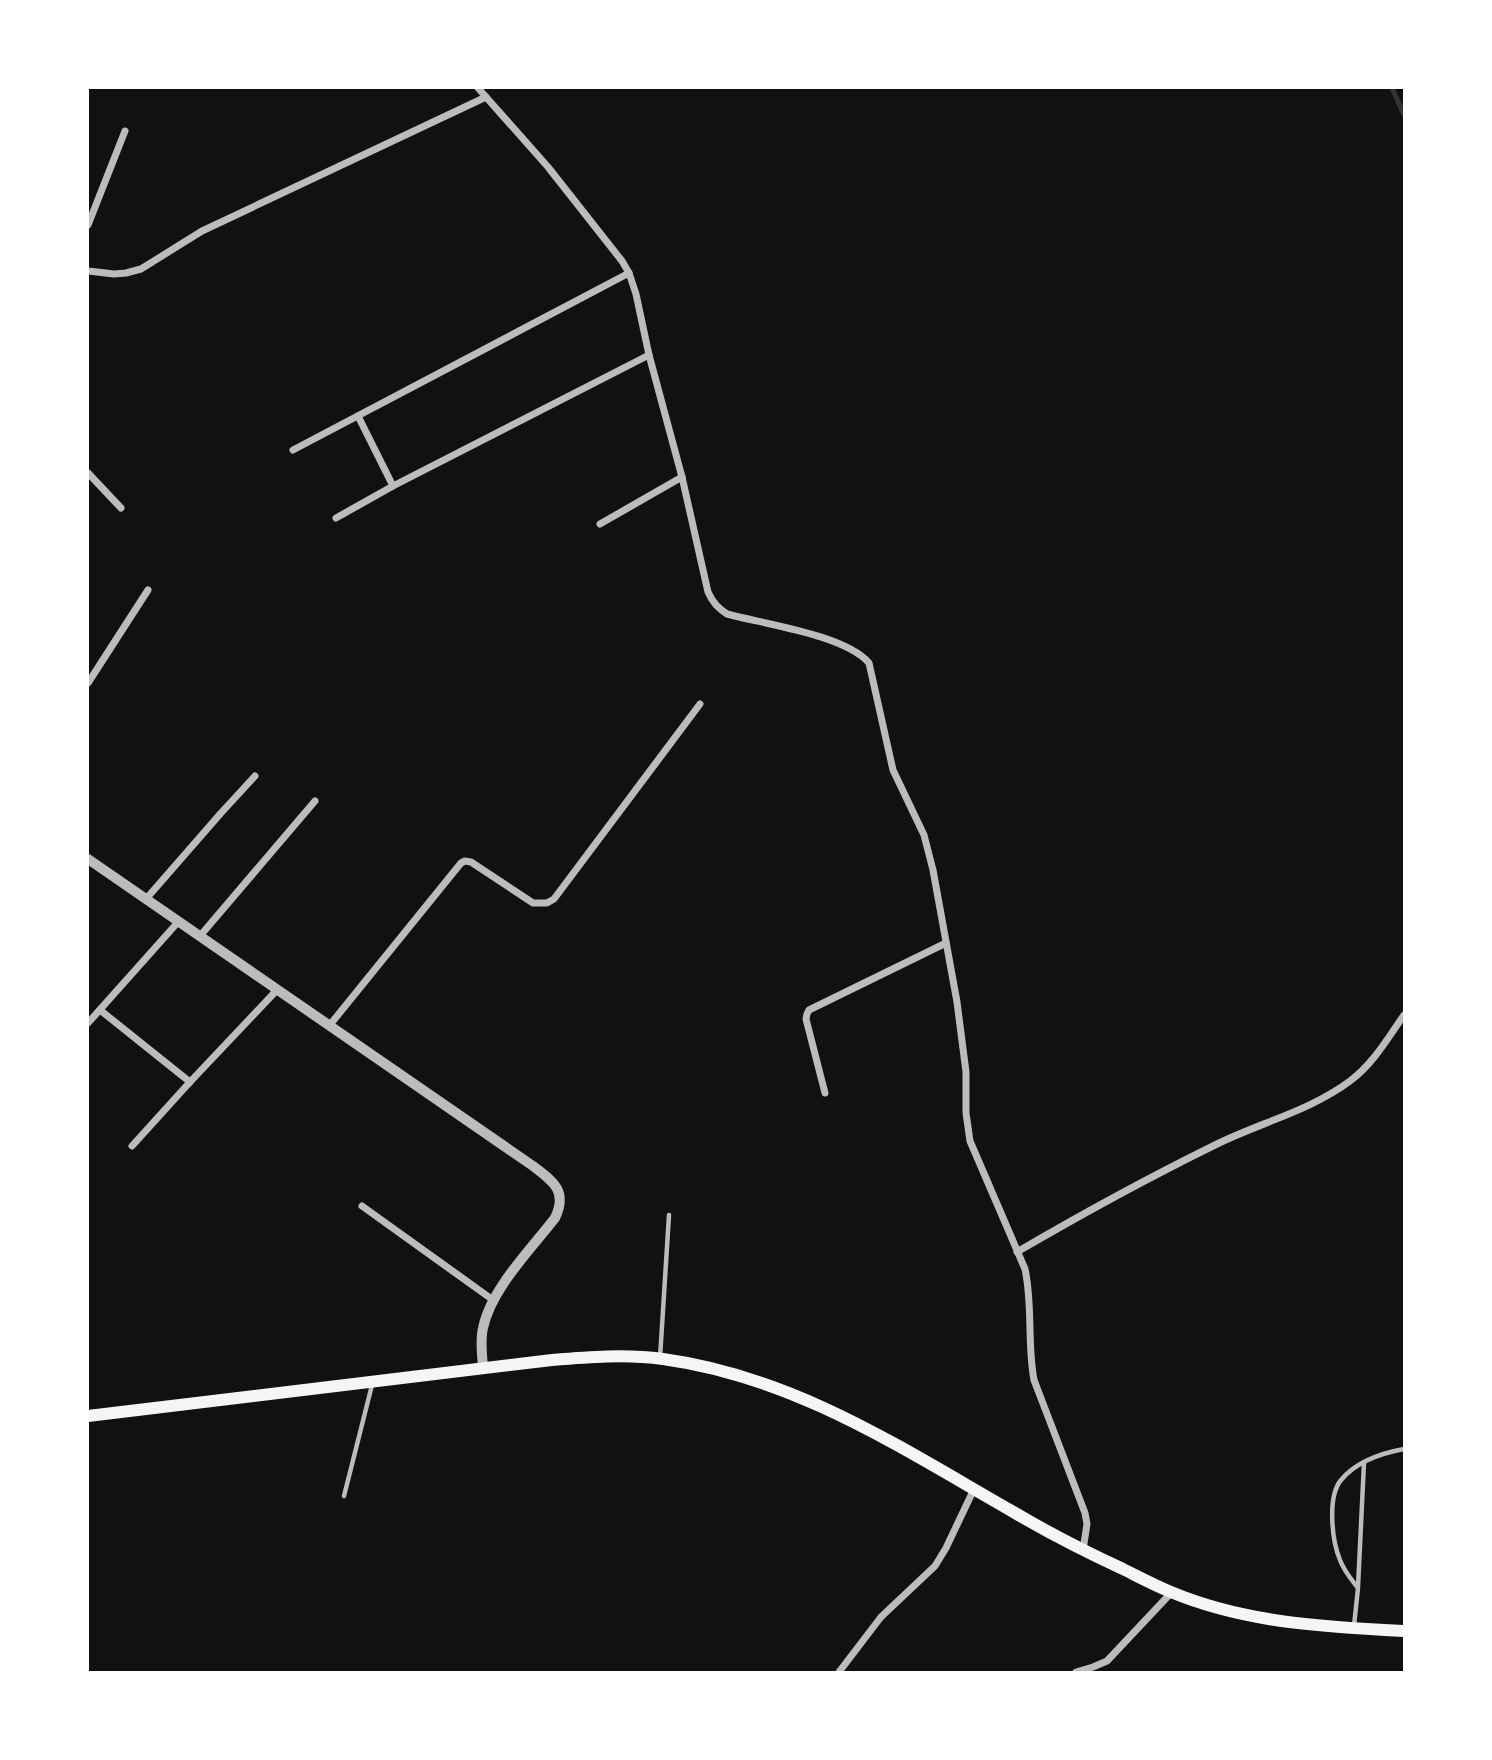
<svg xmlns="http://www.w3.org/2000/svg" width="1492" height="1760" font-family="'PT Sans Narrow',sans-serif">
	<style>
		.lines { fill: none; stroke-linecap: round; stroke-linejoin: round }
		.stream { stroke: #333; stroke-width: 5 }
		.service { stroke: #bcbcbc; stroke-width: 4.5 }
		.minor { stroke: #bcbcbc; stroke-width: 7 }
		.tertiary { stroke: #bcbcbc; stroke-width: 10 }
		.secondary { stroke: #f5f5f5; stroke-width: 12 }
	</style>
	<rect width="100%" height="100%" fill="#111"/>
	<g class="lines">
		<polyline class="stream" points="1392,88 1404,115"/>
		<g class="service">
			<polyline points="660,1358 669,1215"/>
			<polyline points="344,1496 372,1385"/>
			<polyline points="1358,1587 1364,1463"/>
			<path d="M 1354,1626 L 1358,1588 C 1351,1579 1344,1571 1340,1560 C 1332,1541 1327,1497 1341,1480 C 1356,1462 1382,1453 1404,1449"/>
		</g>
		<g class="minor">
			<polyline points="478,88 486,97"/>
			<polyline points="88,225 125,131"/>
			<path d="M 88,271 L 114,274 L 126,273 L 141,269 L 202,231 L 486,97 L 548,167 L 622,261 L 629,273 L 636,294 L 649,355 L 682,477 L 708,592 C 713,603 718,608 727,614 C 764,624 845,635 869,663 L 893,770 L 924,835 L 933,870 L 957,1002 L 966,1072 L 966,1113 L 970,1141 L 1025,1269 C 1033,1306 1027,1343 1034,1380 L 1085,1513 L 1087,1524 L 1083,1550"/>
			<polyline points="358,416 393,486 649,355"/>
			<polyline points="293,450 629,273"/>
			<polyline points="88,473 121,508"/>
			<polyline points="336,518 393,486"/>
			<polyline points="600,524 682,477"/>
			<polyline points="88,683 148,590"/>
			<polyline points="146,899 221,813 255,776"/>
			<polyline points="200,936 315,801"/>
			<polyline points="100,1010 190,1082"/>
			<polyline points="88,1023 179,921"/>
			<polyline points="329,1026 461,863 465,861 471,862 533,903 547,903 554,899 700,704"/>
			<polyline points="825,1093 806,1019 807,1014 809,1010 946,943"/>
			<polyline points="132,1146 190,1082 277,990"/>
			<polyline points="362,1206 493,1300"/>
			<path d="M 1017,1252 C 1082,1214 1148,1178 1215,1145 C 1259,1123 1310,1111 1350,1081 C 1373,1064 1388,1038 1404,1015"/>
			<polyline points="839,1672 881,1617 935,1566 946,1548 974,1489"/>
			<polyline points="1076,1672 1093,1667 1107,1661 1171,1593"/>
		</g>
		<path class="tertiary" d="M 88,859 L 533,1166 C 553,1181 568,1191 555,1218 C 531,1249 491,1289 483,1328 C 480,1341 482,1354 483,1367"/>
		<path class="secondary" d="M 88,1416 L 552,1360 C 588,1357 626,1354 663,1359 C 794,1377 898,1446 1010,1510 C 1047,1532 1084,1551 1123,1569 C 1139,1577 1154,1585 1171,1592 C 1245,1623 1325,1627 1404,1631"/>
	</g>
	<rect width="1492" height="1760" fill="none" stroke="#ffffff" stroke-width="178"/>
</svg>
